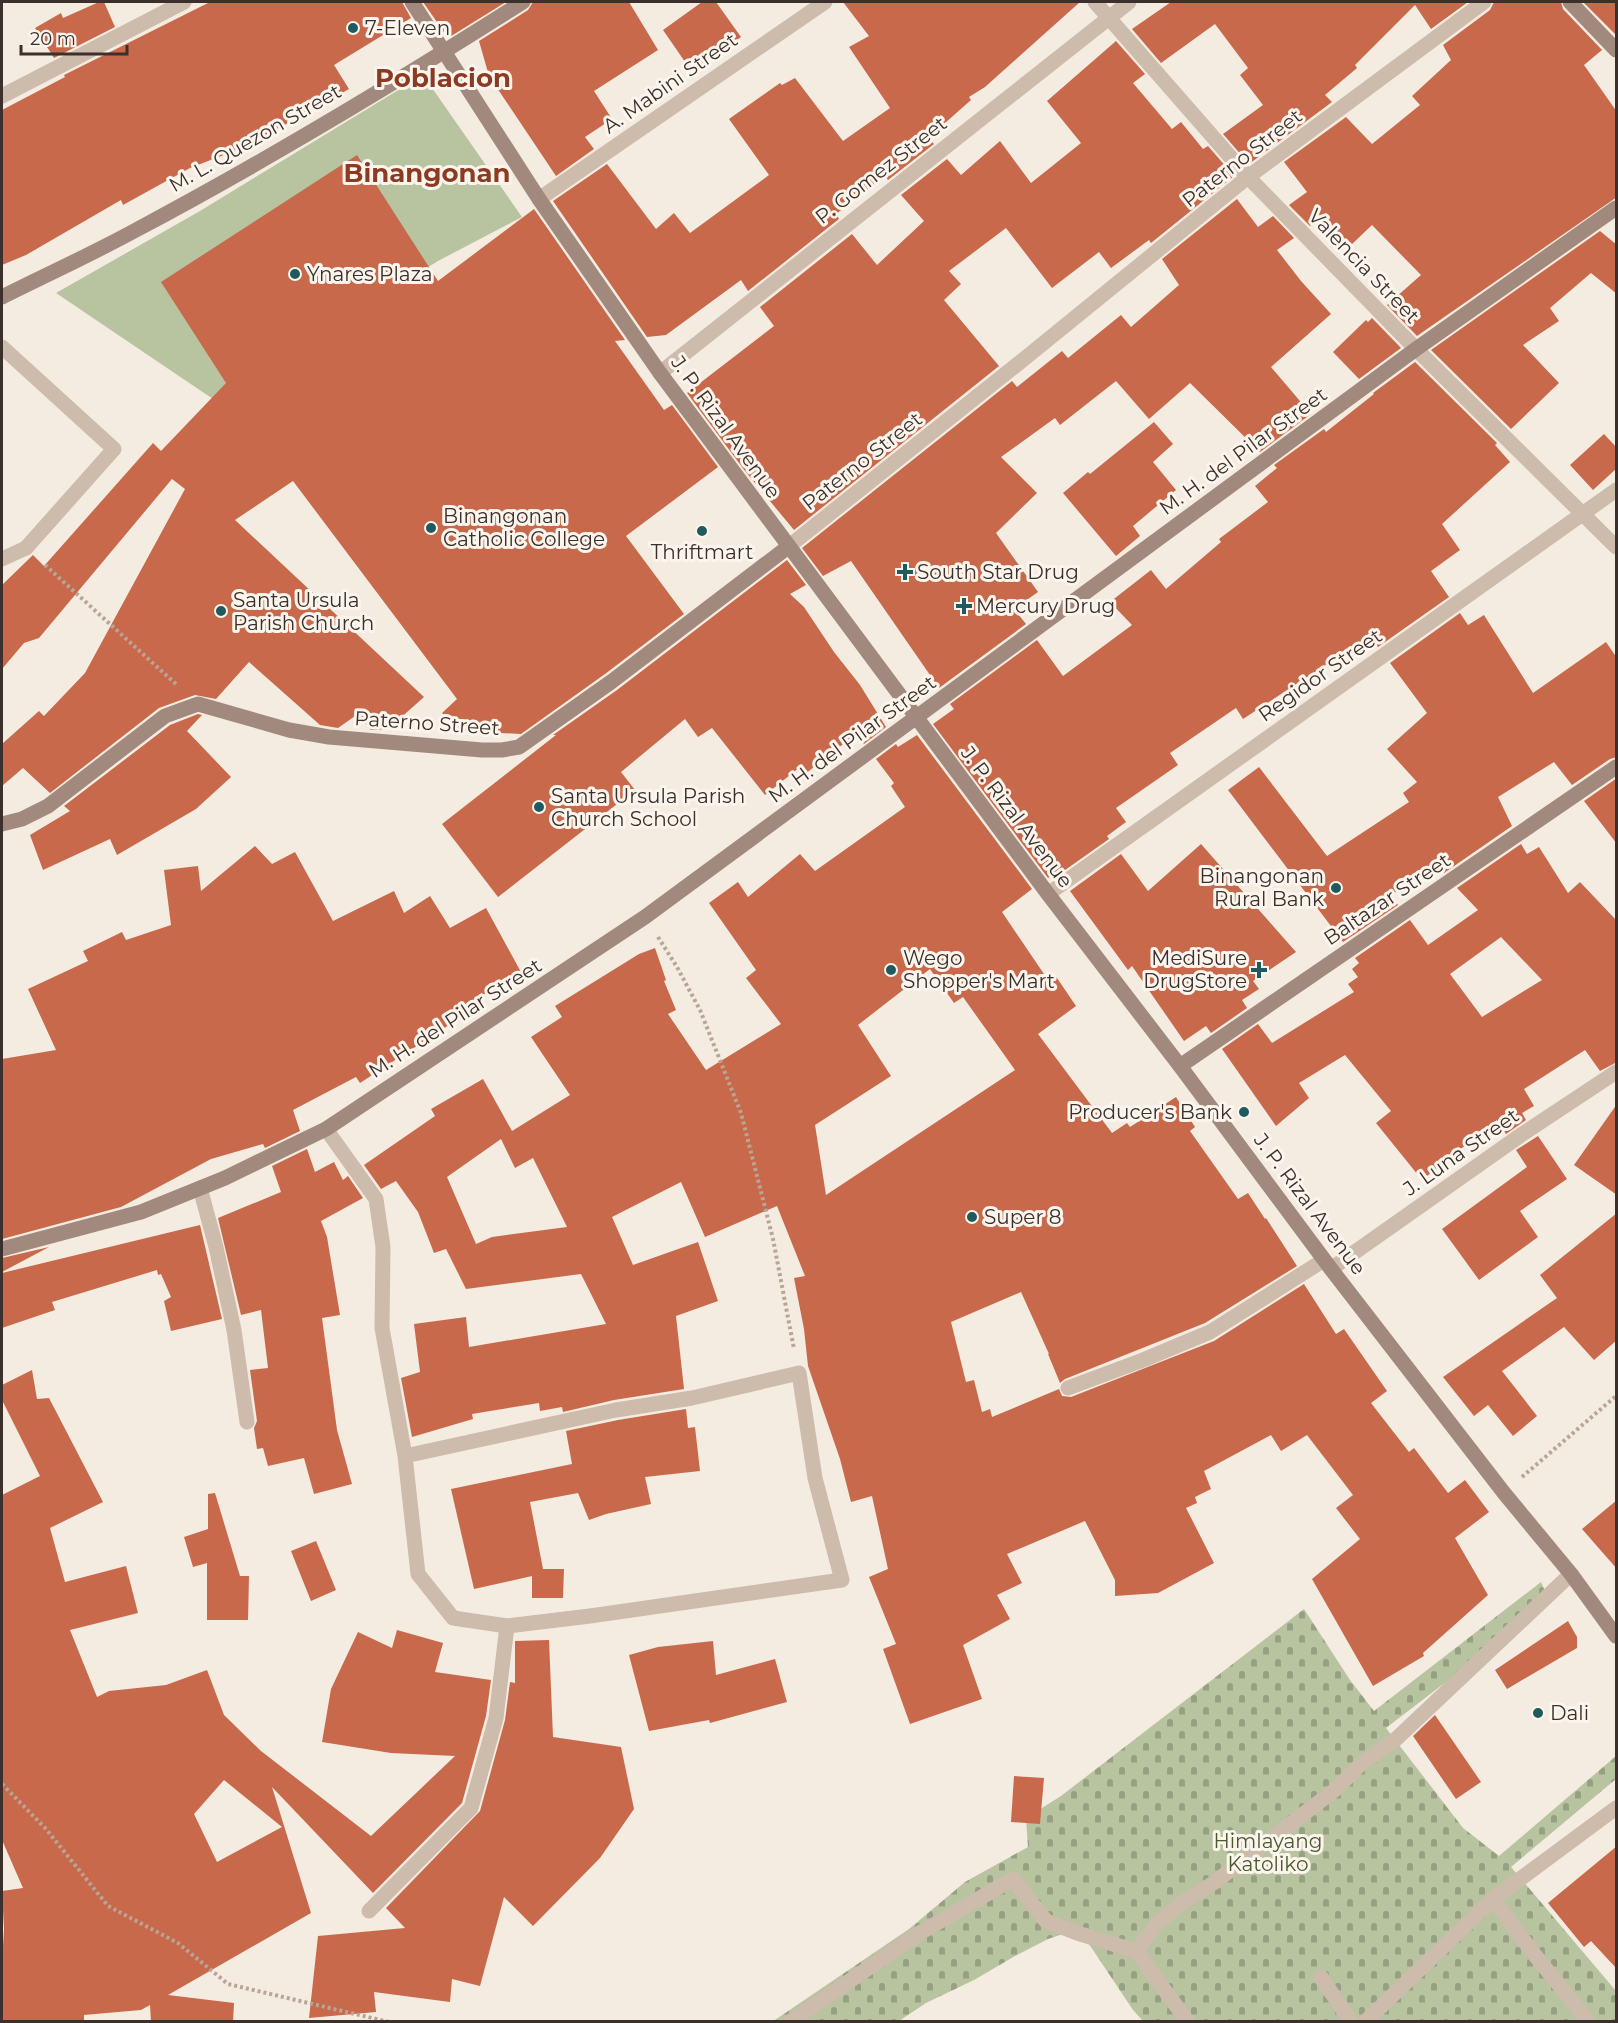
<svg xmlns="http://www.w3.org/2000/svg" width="1618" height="2023" font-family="Montserrat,sans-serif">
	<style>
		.green { fill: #b8c4a0 }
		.cemetery { fill: url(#cemetery-stones) }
		.building { fill: #c8694b; fill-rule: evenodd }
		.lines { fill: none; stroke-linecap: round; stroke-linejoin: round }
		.path { stroke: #b9a596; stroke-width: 4; stroke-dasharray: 3 3; stroke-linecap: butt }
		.lane { stroke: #cdbbac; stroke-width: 15 }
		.street { stroke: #cdbbac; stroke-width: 15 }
		.secondary { stroke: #a18a7d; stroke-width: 15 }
		.poi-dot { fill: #1f5a5e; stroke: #fbf5ee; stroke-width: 2 }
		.labels { text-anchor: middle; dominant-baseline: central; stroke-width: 6; stroke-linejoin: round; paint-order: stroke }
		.poi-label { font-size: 20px; fill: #3b302b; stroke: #fbf5ee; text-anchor: start }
		.street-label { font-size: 20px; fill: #3b302b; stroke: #fbf5ee }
		.park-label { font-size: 20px; fill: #4a5a2e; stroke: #fbf5ee }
		.district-label { font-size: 26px; font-weight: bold; fill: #8c3b22; stroke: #fbf5ee }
	</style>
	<defs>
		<pattern id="cemetery-stones" width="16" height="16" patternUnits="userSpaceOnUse" patternTransform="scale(1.5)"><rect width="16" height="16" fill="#b8c4a0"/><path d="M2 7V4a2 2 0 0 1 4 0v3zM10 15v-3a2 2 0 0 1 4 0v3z" fill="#97a083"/></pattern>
	</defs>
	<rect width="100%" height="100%" fill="#f4ebe1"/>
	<polygon class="green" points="423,75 522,217 438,261 213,399 56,293 200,211"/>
	<polygon class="cemetery" points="1541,1582 1550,1602 1386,1728 1463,1828 1499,1856 1616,1756 1616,1779 1511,1867 1616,1991 1616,2021 1143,2021 1133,2010 1089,1944 1072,1931 1048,1939 1015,1956 974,1980 926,2003 899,2021 772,2022 909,1929 965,1882 1028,1847 1026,1818 1061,1796 1304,1609 1350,1680 1374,1711"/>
	<g class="building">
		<polygon points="99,2 104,2 115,27 54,58 35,28 61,13 63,18"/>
		<polygon points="210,2 402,2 411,18 334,65 349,89 247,146 190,168 123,205 121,200 26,255 2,265 2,110 65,77 64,75"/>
		<polygon points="423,2 506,2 448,38"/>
		<polygon points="533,2 629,2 658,50 594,91 612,119 585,137 594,149 556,176 489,76 479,41 528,10"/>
		<polygon points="702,2 716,2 741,37 692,72 663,30"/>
		<polygon points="843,2 1080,2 985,87 969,97 971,100 928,138 934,144 888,180 885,176 836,214 839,219 748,291 741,280 666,335 647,337 553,201 607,164 656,229 674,213 690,233 769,175 729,119 780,83 782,85 795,78 843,141 890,108 849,47 869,36"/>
		<polygon points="1171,2 1468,2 1431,29 1415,5 1355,65 1357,68 1325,95 1332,102 1249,164 1223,134 1263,105 1240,75 1248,68 1215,24 1161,63 1132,29"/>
		<polygon points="1494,2 1561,2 1563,9 1602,50 1584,65 1617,112 1617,197 1417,336 1387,305 1421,275 1372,225 1350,246 1322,218 1310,226 1289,205 1307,192 1284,162 1346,117 1372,144 1420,105 1412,96 1451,60 1443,45 1490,10"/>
		<polygon points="1583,2 1617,2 1617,36"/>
		<polygon points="1116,41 1145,74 1133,83 1172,129 1181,122 1203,149 1208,146 1234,176 1151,243 1149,240 1111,268 1099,252 1052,288 1006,228 949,271 961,284 944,300 999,366 794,530 745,471 687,393 774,326 760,307 852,234 877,265 924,221 901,195 947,159 961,175 1000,141 1031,183 1081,143 1047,101"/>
		<polygon points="357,155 438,281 534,209 625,340 615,341 664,410 672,405 718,467 626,536 684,614 605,674 521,734 459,731 442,713 457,699 293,481 235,520 424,697 388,729 371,730 358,714 338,728 320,725 249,662 216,699 195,695 159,708 50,793 23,768 2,786 2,744 39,711 44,716 85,673 185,489 172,479 39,638 24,643 2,669 2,585 33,555 44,566 153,443 161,451 226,383 161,282"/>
		<polygon points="1237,199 1258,227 1273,216 1294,238 1277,250 1301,281 1331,314 1271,367 1311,414 1260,452 1190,383 1149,419 1116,381 1060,425 1055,418 1001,457 1037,493 996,533 1038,592 1014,609 1026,624 939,688 851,561 823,576 802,548 1012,381 1017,387 1062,351 1068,358 1121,315 1131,327 1179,285 1162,259"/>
		<polygon points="1600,231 1617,245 1617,294 1591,273 1550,308 1559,321 1523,345 1559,383 1511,429 1431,350"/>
		<polygon points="1372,318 1401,348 1359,379 1333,352 1366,320 1368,322"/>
		<polygon points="1415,362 1497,443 1495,445 1510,462 1442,524 1460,550 1431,571 1449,597 1378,647 1370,636 1243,719 1236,708 1170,753 1178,765 1116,808 1126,822 1107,836 1109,839 1058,875 1056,872 1048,878 933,724 954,709 950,704 1037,640 1063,676 1132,625 1110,602 1151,570 1166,589 1221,542 1219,539 1268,502 1255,486 1277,468 1274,465 1324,429 1326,432 1374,394 1373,393"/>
		<polygon points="1154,422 1173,444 1153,462 1176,490 1133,526 1140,536 1116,556 1063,493 1088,472 1090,474"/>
		<polygon points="1604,434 1617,448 1617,468 1593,490 1570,465"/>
		<polygon points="787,560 806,585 790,594 804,607 834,652 860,685 886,727 864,744 856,734 805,774 800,767 765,795 712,728 698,737 685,719 621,772 635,790 498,897 442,824 556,735 553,735 617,690"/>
		<polygon points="1460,613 1468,625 1484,615 1533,693 1606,642 1617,658 1617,757 1610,759 1572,785 1554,762 1498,797 1512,826 1444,873 1437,865 1391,895 1398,905 1343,942 1228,790 1259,767 1327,856 1409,802 1403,793 1417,782 1387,749 1427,713 1390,663"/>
		<polygon points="198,714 202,715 187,731 231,777 196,809 117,855 110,839 43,870 30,835 70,811 64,806 170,725"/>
		<path d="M 917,735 L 1032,889 L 1002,912 L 1046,977 L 1055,975 L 1076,1006 L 1038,1034 L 1112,1133 L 1127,1123 L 1130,1127 L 1176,1097 L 1195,1127 L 1190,1131 L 1238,1199 L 1248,1193 L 1265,1219 L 1266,1218 L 1297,1266 L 1205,1323 L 1065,1379 L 1060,1383 L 1048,1354 L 1049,1354 L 1021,1292 L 951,1322 L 966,1382 L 974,1380 L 982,1412 L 990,1409 L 992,1417 L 1059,1389 L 1062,1396 L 1071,1397 L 1214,1341 L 1304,1284 L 1336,1334 L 1344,1329 L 1387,1391 L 1371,1403 L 1409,1452 L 1414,1448 L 1448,1493 L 1465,1480 L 1489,1512 L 1455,1538 L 1488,1595 L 1423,1653 L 1424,1656 L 1373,1686 L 1312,1579 L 1360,1539 L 1336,1508 L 1353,1495 L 1307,1435 L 1281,1451 L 1271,1435 L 1204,1471 L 1211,1489 L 1195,1497 L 1197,1503 L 1186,1508 L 1214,1563 L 1158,1593 L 1115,1596 L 1115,1580 L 1085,1521 L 1007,1554 L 1022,1583 L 997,1595 L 1010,1619 L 963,1645 L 982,1699 L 910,1724 L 883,1649 L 896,1644 L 869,1577 L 888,1569 L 872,1496 L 851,1502 L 840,1459 L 808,1366 L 804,1329 L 794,1278 L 805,1276 L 777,1206 L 705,1237 L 681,1182 L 612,1217 L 633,1265 L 698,1242 L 718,1301 L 676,1316 L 684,1389 L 614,1400 L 563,1412 L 562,1407 L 540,1411 L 539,1403 L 472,1414 L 473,1419 L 412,1437 L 401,1378 L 420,1372 L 414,1324 L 466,1317 L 469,1347 L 606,1324 L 581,1274 L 466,1289 L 446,1249 L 434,1253 L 418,1212 L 396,1181 L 381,1189 L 364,1165 L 435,1116 L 431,1109 L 483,1079 L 512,1131 L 570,1095 L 531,1037 L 562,1017 L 555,1006 L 639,954 L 655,948 L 666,980 L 664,981 L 676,1010 L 668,1014 L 706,1070 L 781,1024 L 746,978 L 756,970 L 709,903 L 738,882 L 748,897 L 800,854 L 815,871 L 905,807 L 891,786 L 894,783 L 876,759 L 896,744 L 898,747 ZM 930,969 L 954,1003 L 963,997 L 1015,1070 L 826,1195 L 815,1125 L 891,1076 L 858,1025 ZM 501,1139 L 515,1168 L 533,1158 L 567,1227 L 492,1237 L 476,1244 L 447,1177 Z"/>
		<polygon points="1617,778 1617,844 1584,801"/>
		<polygon points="1201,844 1296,952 1253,981 1259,989 1242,1000 1247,1008 1211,1033 1206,1026 1184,1041 1132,966 1128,970 1070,891 1121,854 1148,891"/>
		<path d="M 1521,844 L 1527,854 L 1539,847 L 1568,893 L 1580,882 L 1617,921 L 1617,1062 L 1600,1071 L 1585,1050 L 1524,1089 L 1534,1106 L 1522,1113 L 1526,1120 L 1506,1134 L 1497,1120 L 1422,1180 L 1376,1123 L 1391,1111 L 1345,1055 L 1299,1083 L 1309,1098 L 1276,1126 L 1222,1049 L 1258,1024 L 1272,1043 L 1354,992 L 1348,984 L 1358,977 L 1352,969 L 1359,963 L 1355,958 L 1410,920 L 1428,945 L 1478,910 L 1457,888 ZM 1501,937 L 1542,980 L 1482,1017 L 1450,974 Z"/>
		<polygon points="255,846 272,864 295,852 333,921 394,891 404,913 430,896 450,928 486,908 522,974 447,1014 452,1023 360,1083 356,1077 293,1110 300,1131 265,1148 263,1144 211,1159 121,1207 2,1239 2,1059 56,1050 28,989 88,961 83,951 122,932 126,940 171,925 164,870 198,866 201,891"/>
		<polygon points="1617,1104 1617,1195 1574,1165"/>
		<polygon points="1538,1136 1567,1179 1520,1211 1538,1237 1479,1280 1442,1229 1527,1167 1516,1150"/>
		<polygon points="307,1149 315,1172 334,1162 343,1180 348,1176 363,1198 321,1221 327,1237 340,1315 322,1318 337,1430 352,1484 314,1494 304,1458 268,1466 263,1448 257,1449 254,1428 257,1421 250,1370 268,1368 261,1310 241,1315 218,1218 281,1192 272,1166"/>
		<polygon points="1617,1213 1617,1340 1594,1360 1564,1327 1502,1371 1537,1416 1513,1436 1488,1405 1474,1416 1443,1377 1557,1298 1540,1275"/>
		<polygon points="200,1225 222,1319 171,1331 164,1301 171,1297 161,1274 158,1275 157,1270 52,1302 55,1310 2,1328 2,1273"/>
		<polygon points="49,1247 2,1272 2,1258"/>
		<path d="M 32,1370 L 37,1399 L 49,1398 L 103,1502 L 50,1528 L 65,1582 L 126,1566 L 138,1613 L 70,1630 L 97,1697 L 109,1691 L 166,1685 L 207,1670 L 224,1715 L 261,1751 L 371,1836 L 455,1756 L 391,1753 L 322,1742 L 331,1689 L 358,1632 L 392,1648 L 397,1630 L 443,1643 L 435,1672 L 491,1680 L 486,1716 L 462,1803 L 373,1893 L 272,1787 L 311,1913 L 168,1995 L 234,2003 L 233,2022 L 151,2022 L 150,2005 L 141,2010 L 84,2015 L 84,2022 L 2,2022 L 2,1963 L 4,1929 L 2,1891 L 23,1888 L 2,1840 L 2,1495 L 40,1476 L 2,1400 L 2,1385 ZM 224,1780 L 282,1827 L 217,1862 L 194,1814 Z"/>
		<polygon points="686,1409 688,1428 695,1427 700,1471 645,1477 651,1504 606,1514 589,1520 578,1493 530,1502 543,1569 564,1569 563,1598 532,1598 532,1576 474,1589 451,1489 572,1464 566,1431 618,1420"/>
		<polygon points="215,1493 240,1576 249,1576 248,1620 207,1620 207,1563 193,1567 184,1537 208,1529 208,1494"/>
		<polygon points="1617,1500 1617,1569 1582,1529"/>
		<polygon points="316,1541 336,1590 311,1601 291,1551"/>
		<polygon points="1568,1621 1577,1637 1577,1648 1507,1689 1495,1670"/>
		<polygon points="549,1640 553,1737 621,1747 634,1809 600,1858 533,1926 504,1897 480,1986 452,1979 450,2002 374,1992 376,2012 309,2018 318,1936 405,1928 386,1908 480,1811 505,1720 510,1682 515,1683 515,1641"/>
		<polygon points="713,1641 716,1675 775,1659 787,1702 710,1723 709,1720 649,1731 629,1655 658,1647"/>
		<polygon points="1435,1715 1481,1782 1456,1799 1413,1736"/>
		<polygon points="1014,1776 1044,1778 1040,1824 1011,1822"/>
		<polygon points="1617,1846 1617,1969 1591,1941 1584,1947 1548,1903"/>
	</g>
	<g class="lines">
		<g class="path">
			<polyline points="45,565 177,685"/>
			<polyline points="658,937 677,967 700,1010 741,1113 773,1239 794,1349"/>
			<polyline points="1522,1477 1616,1396"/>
			<polyline points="2,1784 46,1829 108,1906 178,1943 228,1984 389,2022"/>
		</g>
		<g class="lane">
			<polyline points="2,347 114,449 26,548"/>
			<polyline points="1493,1899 1534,1954 1589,2022"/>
			<polyline points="1136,1951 1188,2022"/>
			<polyline points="1321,1977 1351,2022"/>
			<polyline points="790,2022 918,1934 1013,1879 1046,1921 1077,1933 1136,1951 1157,1924 1186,1900 1215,1882 1336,1789 1363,1762 1395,1740 1571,1574"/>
			<polyline points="1365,2022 1493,1899 1616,1808"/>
		</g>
		<g class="street">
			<polyline points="1095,2 1248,177 1416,349 1616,547"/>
			<polyline points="2,96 184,2"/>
			<polyline points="539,199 825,2"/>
			<polyline points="660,373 1129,2"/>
			<polyline points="788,547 1024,359 1248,177 1484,2"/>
			<polyline points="2,559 26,548"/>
			<polyline points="1048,894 1616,490"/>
			<polyline points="326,1129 376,1199 383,1247 382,1328 405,1456 418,1574 453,1618 507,1626 590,1616 842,1580 815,1478 799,1373 692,1398 616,1410 405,1456"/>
			<polyline points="200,1188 216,1247 234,1330 247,1422"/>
			<polyline points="1331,1269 1521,1135 1616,1072"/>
			<polyline points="1068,1388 1143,1360 1210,1332 1324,1260"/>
			<polyline points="369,1911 471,1808 496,1718 507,1626"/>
		</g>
		<g class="secondary">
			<polyline points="412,2 539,199 660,373 1048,894 1180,1066 1331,1269 1504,1493 1571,1574 1616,1636"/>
			<polyline points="1570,2 1616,50"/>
			<path d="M 2,297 C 46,275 92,254 136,230 C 268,160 397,82 523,2"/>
			<polyline points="2,824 22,819 48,806 165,716 198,704 289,730 329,737 482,750 502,750 519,747 611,682 788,547"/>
			<polyline points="1180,1066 1616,767"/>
			<polyline points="2,1249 141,1212 225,1178 326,1129 645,917 1416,349 1616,208"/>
		</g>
	</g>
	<g class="poi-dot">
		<circle cx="353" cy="28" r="6"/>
		<circle cx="295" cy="274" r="6"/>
		<circle cx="431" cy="528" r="6"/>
		<circle cx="702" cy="531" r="6"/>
		<path d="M902 563h6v6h6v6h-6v6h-6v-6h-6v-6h6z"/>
		<path d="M961 597h6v6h6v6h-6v6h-6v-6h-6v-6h6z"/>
		<circle cx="221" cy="611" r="6"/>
		<circle cx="539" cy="807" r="6"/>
		<circle cx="1336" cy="888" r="6"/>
		<circle cx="891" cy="970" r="6"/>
		<path d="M1256 961h6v6h6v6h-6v6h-6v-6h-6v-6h6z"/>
		<circle cx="1244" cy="1112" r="6"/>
		<circle cx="972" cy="1217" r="6"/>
		<circle cx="1538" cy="1713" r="6"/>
	</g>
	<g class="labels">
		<g class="poi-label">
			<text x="365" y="28">7-Eleven</text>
			<text x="307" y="274">Ynares Plaza</text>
			<text x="443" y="516">Binangonan<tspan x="443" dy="23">Catholic College</tspan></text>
			<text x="702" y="552" text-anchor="middle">Thriftmart</text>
			<text x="917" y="572">South Star Drug</text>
			<text x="233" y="600">Santa Ursula<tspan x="233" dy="23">Parish Church</tspan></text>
			<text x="976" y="606">Mercury Drug</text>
			<text x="551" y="796">Santa Ursula Parish<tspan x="551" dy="23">Church School</tspan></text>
			<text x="1324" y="876" text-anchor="end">Binangonan<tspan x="1324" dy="23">Rural Bank</tspan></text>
			<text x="903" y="958">Wego<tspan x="903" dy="23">Shopper's Mart</tspan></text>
			<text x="1247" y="958" text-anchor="end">MediSure<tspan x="1247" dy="23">DrugStore</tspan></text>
			<text x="1232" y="1112" text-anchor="end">Producer's Bank</text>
			<text x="984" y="1217">Super 8</text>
			<text x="1550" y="1713">Dali</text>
		</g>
		<g class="street-label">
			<text transform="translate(670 83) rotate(-35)">A. Mabini Street</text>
			<text transform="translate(255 138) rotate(-30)">M. L. Quezon Street</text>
			<text transform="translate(1242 158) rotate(-38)">Paterno Street</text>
			<text transform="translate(881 170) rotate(-38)">P. Gomez Street</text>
			<text transform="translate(1364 266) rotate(46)">Valencia Street</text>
			<text transform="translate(726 427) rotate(54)">J. P. Rizal Avenue</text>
			<text transform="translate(1243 451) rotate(-36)">M. H. del Pilar Street</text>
			<text transform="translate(862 461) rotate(-38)">Paterno Street</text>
			<text transform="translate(1320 675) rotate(-35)">Regidor Street</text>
			<text transform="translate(427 723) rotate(4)">Paterno Street</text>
			<text transform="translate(852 739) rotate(-36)">M. H. del Pilar Street</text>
			<text transform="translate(1017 817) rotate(53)">J. P. Rizal Avenue</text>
			<text transform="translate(1387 899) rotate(-34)">Baltazar Street</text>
			<text transform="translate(455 1018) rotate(-33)">M. H. del Pilar Street</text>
			<text transform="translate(1461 1152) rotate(-35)">J. Luna Street</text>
			<text transform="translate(1310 1204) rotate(53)">J. P. Rizal Avenue</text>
		</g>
		<g class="park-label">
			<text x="1268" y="1841">Himlayang<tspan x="1268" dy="23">Katoliko</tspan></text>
		</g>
		<g class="district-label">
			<text x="443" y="78">Poblacion</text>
			<text x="427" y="173">Binangonan</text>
		</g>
	</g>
	<rect width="1618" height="2023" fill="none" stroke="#3b302b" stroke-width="6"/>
	<path d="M21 45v9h106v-9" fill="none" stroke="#3b302b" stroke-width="3"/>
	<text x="30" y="45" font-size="18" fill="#3b302b" stroke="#fbf5ee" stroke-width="4.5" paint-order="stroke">20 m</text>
</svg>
